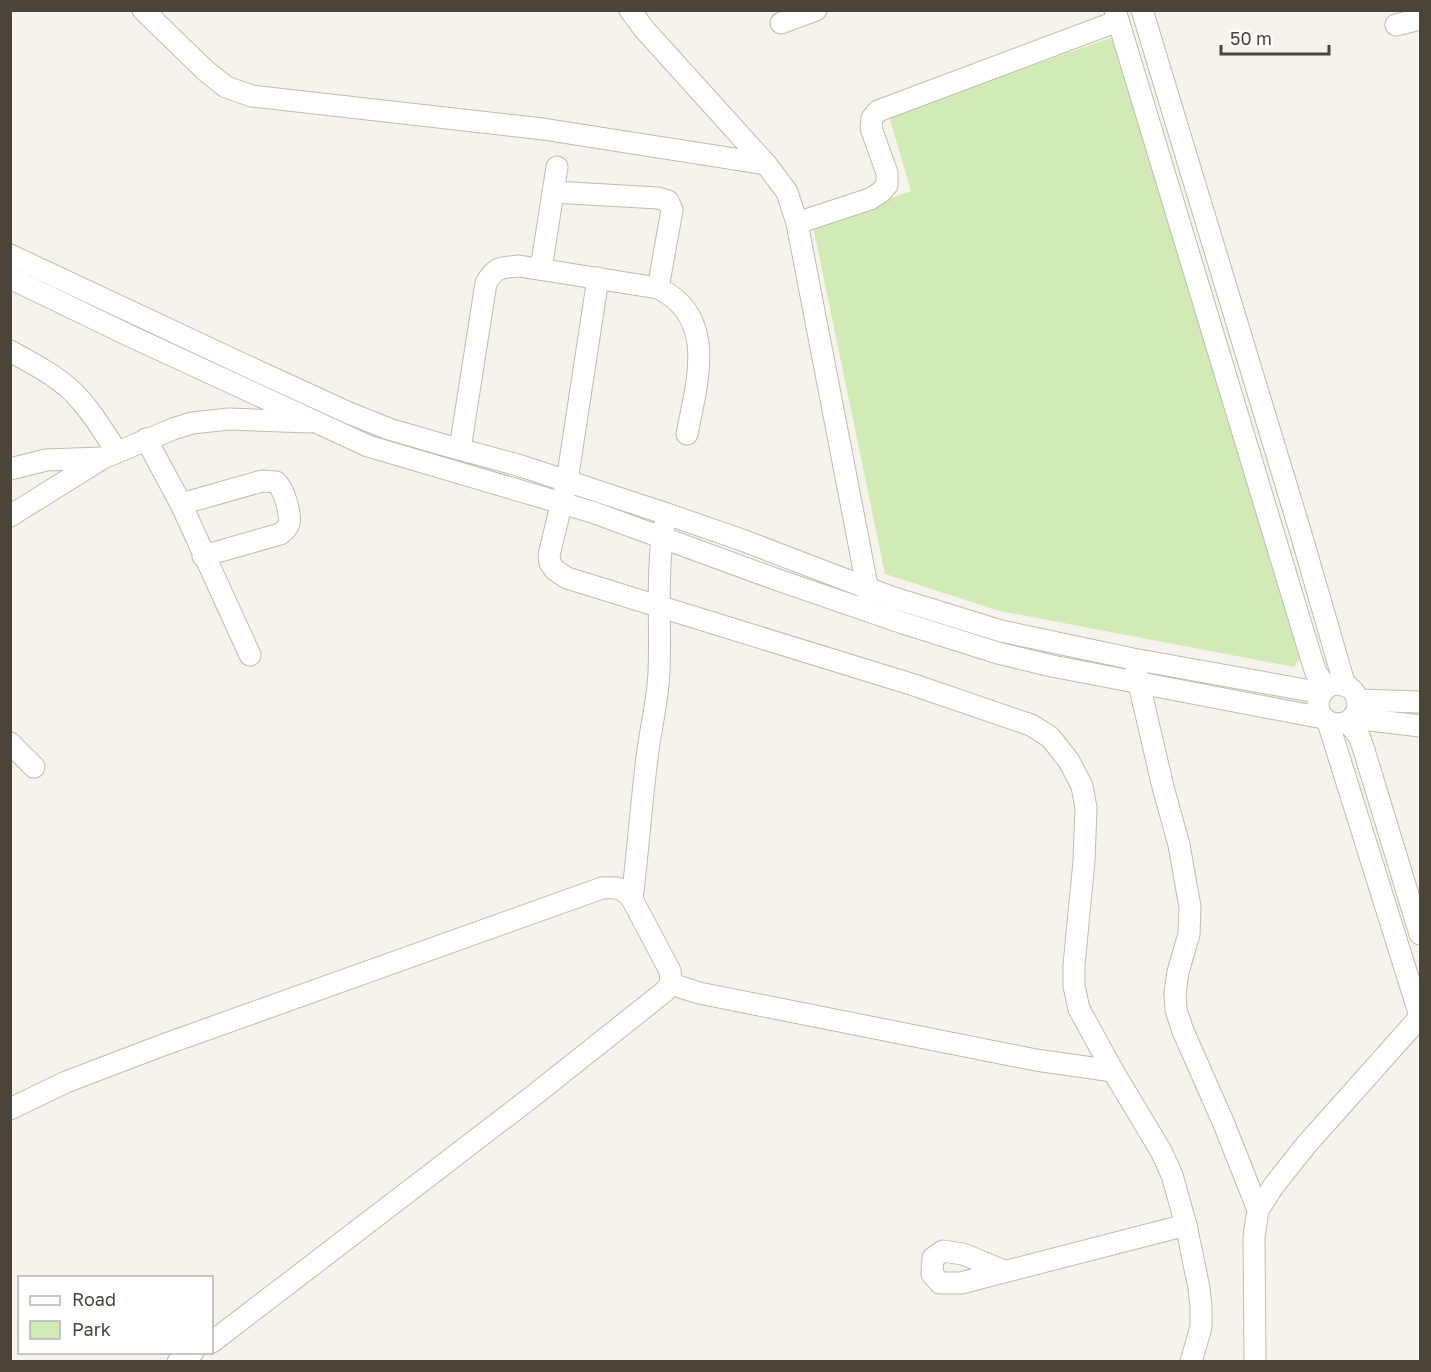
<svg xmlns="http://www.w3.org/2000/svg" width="1431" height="1372" font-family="'Golos Text',sans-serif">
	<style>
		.green { fill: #d2eab5 }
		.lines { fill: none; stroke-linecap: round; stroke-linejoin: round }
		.minor-casing { stroke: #c2bbae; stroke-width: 23 }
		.minor { stroke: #fff; stroke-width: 21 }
	</style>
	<rect width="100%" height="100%" fill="#f6f3ec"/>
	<polygon class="green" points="1116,36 1303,653 1294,667 1000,611 885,574 813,226 911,191 889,116"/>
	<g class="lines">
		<g class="minor-casing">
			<g id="minor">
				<polyline points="143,10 206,71 226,87 252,96 543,129 766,164"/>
				<polyline points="630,10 644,29 766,164 787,192 797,223 869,596"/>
				<polyline points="1115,10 1310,654 1316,673 1327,688"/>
				<polyline points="1142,10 1301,534 1345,686"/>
				<polyline points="781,23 816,10"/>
				<polyline points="1396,25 1420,19"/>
				<polyline points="553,192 658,198 668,201 672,210 658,288"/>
				<polyline points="797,223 870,199 881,192 887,185 887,173 871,128 872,118 878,111 1118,21"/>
				<polyline points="10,255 253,369 349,413 389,429 444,445 518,465 667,514 742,540 891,597 1001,631 1133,659 1322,693"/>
				<polyline points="541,269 557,167"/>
				<polyline points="10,278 128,335 368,446 592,512 778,580 903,623 998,653 1052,666 1323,718"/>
				<polyline points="598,278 567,481 549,555 550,563 555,570 567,578 914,685 1031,725 1050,737 1069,761 1082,786 1086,808 1084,861 1074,965 1074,986 1079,1009 1113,1071 1161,1151 1172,1175 1186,1225 1199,1288 1201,1307 1201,1327 1191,1362"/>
				<path d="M 10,351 C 32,363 55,375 73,392 C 91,410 103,431 117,452"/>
				<polyline points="146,439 181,504 250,655"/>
				<path d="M 460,449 L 486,283 C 496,266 501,268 519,266 L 658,288 C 718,317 697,382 687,434"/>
				<polyline points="10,469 46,460 102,458"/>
				<path d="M 181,504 L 262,481 L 276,482 C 284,489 291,513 289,523 C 288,528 284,531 280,534 L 203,556"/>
				<polyline points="10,516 103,458 173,429 192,423 229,419 309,422"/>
				<polyline points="1136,671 1163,787 1179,845 1190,907 1189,934 1178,972 1175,993 1176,1010 1183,1031 1224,1124 1258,1210"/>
				<circle cx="1338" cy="704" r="20"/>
				<polyline points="1357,700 1420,702"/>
				<polyline points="1353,718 1420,726"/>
				<polyline points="1328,722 1420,1016"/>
				<polyline points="1348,722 1359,736 1363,747 1420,934"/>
				<polyline points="10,743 34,767"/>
				<path d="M 632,899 C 638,852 641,805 647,758 C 650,730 658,701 659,672 C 661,624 656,573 664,526"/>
				<polyline points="671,984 699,993 1036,1060 1113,1071"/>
				<path d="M 10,1109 L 66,1082 L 163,1045 L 602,888 C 617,887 622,887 632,899 L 670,971 L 671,984 L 664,992 L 533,1096 L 212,1342"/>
				<polyline points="1004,1271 963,1254 943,1251 933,1258 932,1274 940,1283 961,1283 1186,1225"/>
				<polyline points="178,1362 193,1352"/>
				<polyline points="1255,1362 1254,1237 1258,1210 1275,1184 1306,1145 1420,1017"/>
			</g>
		</g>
		<use href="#minor" class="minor"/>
	</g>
	<rect width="1431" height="1372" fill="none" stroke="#4b4439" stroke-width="24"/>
	<rect x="18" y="1276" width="195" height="78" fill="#ffffff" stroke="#b7b4b0" stroke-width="1.5"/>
	<rect x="30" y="1296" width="30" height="9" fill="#ffffff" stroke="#b7b4b0" stroke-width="1.5"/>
	<text x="72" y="1306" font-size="18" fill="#4b4439">Road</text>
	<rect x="30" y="1321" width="30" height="18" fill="#d2eab5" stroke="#b7b4b0" stroke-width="1.5"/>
	<text x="72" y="1336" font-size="18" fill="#4b4439">Park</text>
	<path d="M1221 45v9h108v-9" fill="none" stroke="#4b4439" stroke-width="3"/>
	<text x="1230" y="45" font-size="18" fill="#4b4439" stroke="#ffffff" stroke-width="4.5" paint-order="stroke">50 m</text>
</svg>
